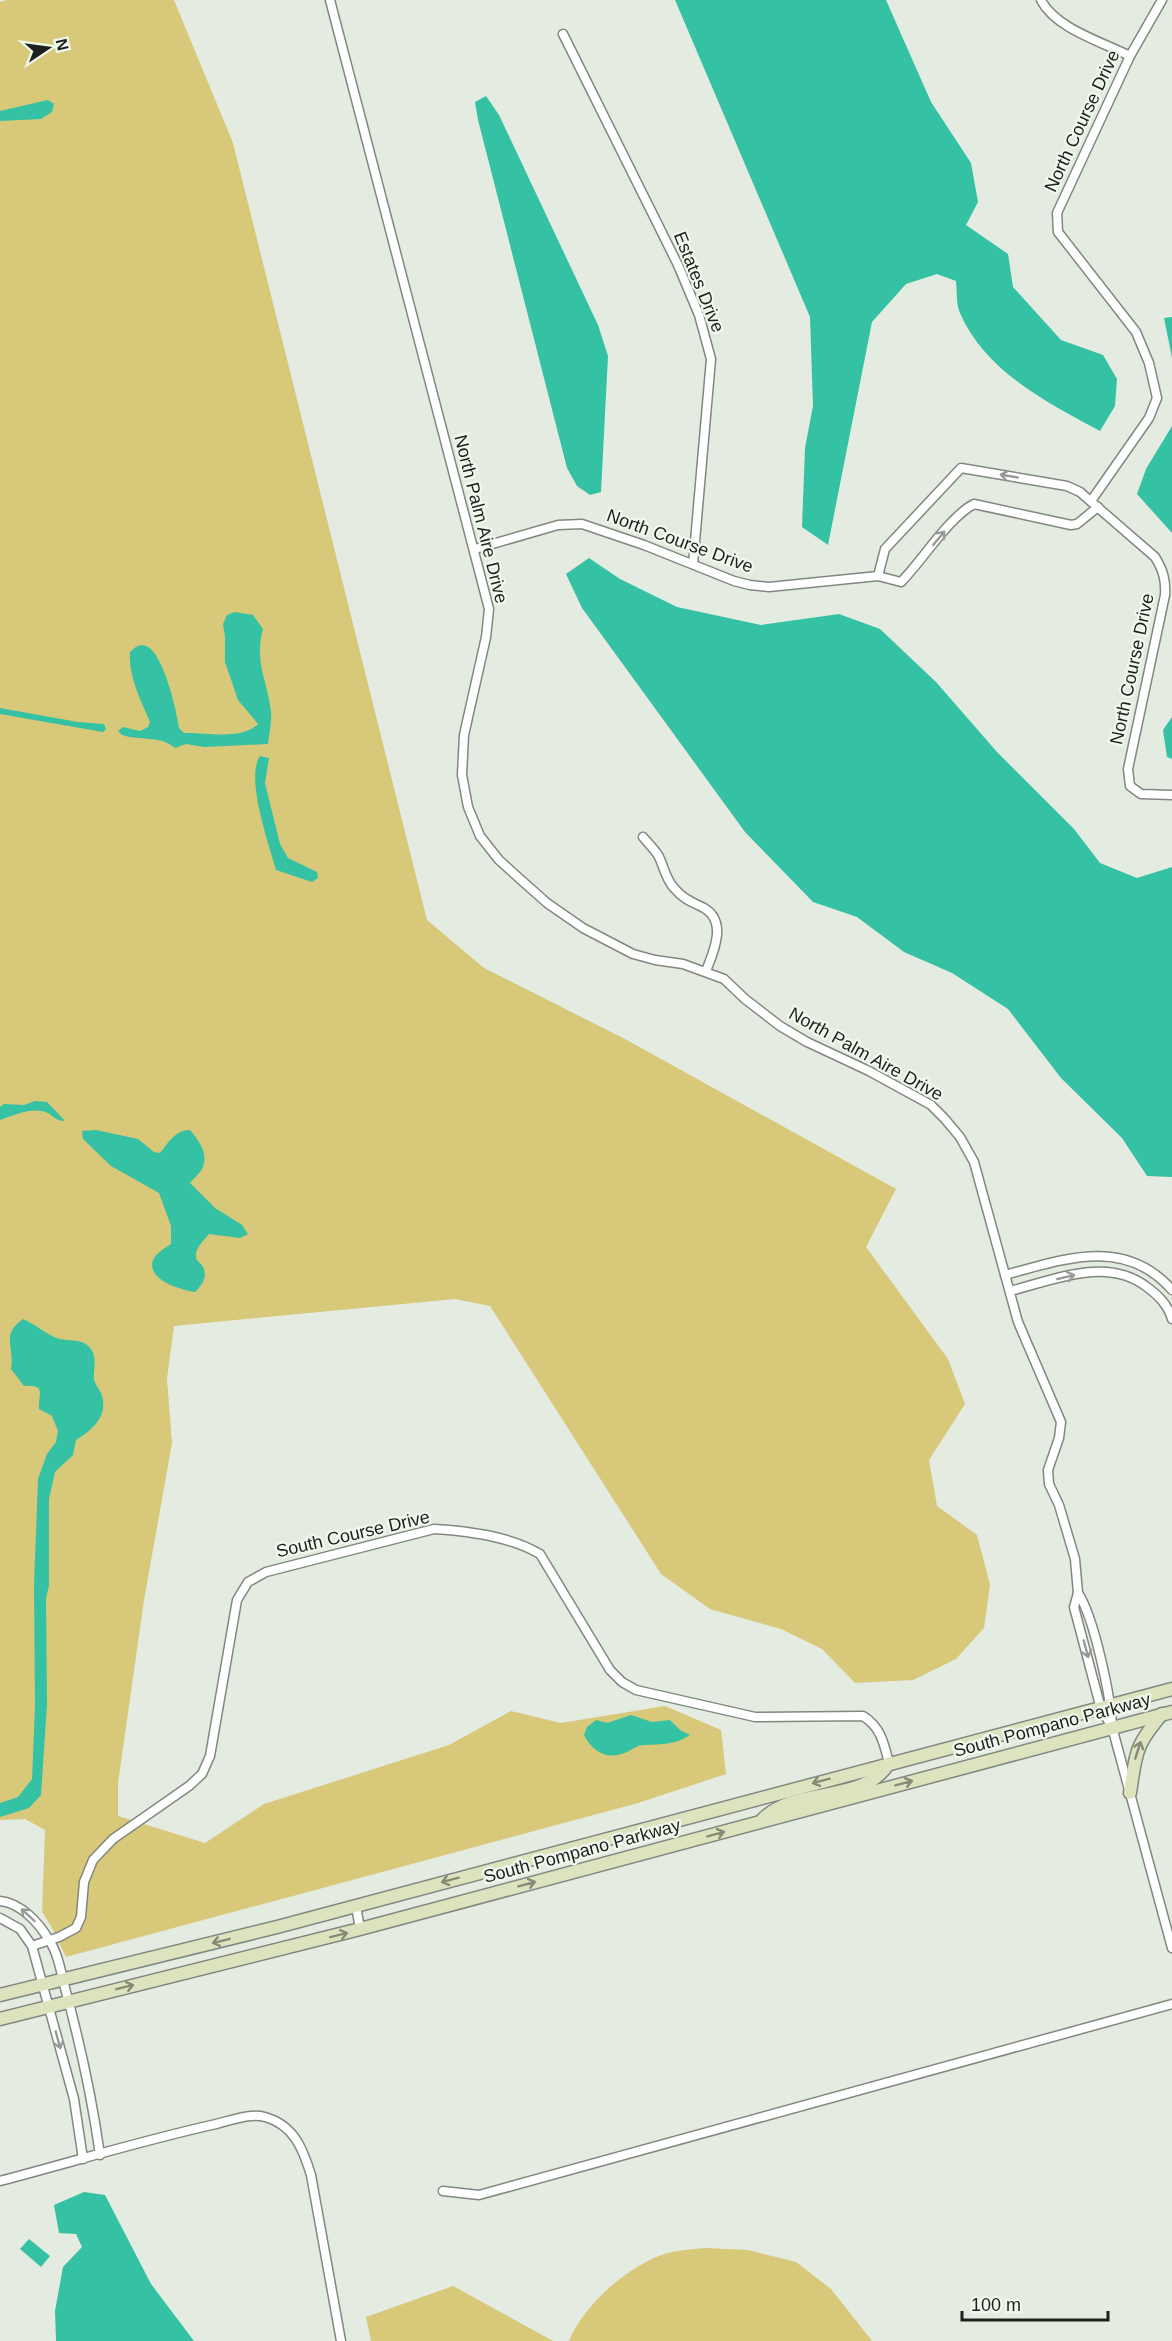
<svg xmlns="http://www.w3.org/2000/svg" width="1172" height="2341" font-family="Arial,sans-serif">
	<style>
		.green { fill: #d8c87a }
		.water { fill: #35c1a3 }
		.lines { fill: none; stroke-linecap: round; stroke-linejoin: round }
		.minor-casing { stroke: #81887f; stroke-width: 11 }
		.secondary-casing { stroke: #81887f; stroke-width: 15 }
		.minor { stroke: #fff; stroke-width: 8 }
		.secondary { stroke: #dee3bf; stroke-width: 12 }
		.oneway { stroke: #999b99 }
		.oneway2 { stroke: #878b76 }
		.labels { text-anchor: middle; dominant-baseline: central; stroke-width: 4.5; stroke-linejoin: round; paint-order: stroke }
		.street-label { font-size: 18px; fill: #1d201c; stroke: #f1f9ee }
	</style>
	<rect width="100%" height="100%" fill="#e4ebe1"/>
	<g class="green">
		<polygon points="7,0 174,0 233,143 427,920 484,968 625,1039 896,1189 866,1247 948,1359 965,1404 929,1460 937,1506 977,1535 990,1585 984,1628 956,1659 913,1680 855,1683 822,1649 781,1629 710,1609 661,1574 490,1306 455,1299 174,1326 167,1379 172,1443 144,1600 118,1783 118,1816 205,1843 264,1804 449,1745 511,1711 561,1723 665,1706 721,1730 726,1774 638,1803 66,1957 51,1926 42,1912 45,1830 25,1819 0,1820 0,2"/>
		<path d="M 706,2248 L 748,2250 L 796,2262 L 831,2289 L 872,2341 L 569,2341 C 583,2305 631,2263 668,2253 C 680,2250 694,2249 706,2248 Z"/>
		<polygon points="453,2286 553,2341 371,2341 366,2317"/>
	</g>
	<g class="water">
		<path d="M 675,0 L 886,0 L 931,102 L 971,163 L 978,202 L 966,225 L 1008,254 L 1013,287 L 1061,340 L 1103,355 L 1117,379 L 1115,406 L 1100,431 C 1046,402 985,371 960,313 C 956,304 957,290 956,281 L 937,274 L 906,284 L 872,322 L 828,545 L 802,527 L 805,448 L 813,406 L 810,317 Z"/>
		<polygon points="486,96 499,115 598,325 608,356 601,492 590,495 577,486 567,468 478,120 475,102"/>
		<polygon points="48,100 54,104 52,112 41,119 0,121 0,111"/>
		<polygon points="1172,317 1172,358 1164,318"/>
		<polygon points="1172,426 1172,533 1137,494 1146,469"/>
		<polygon points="589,558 620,579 677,607 761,625 839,614 880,629 936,682 997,752 1074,829 1100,863 1137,878 1172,867 1172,1177 1147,1176 1122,1138 1061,1078 1008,1009 952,973 904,952 857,917 813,902 745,832 582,608 566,574"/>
		<path d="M 235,612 L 253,615 L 263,629 C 254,662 267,680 271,711 C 272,723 269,733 268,744 L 204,747 L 186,744 L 175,748 C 161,735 139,741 122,735 L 118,731 L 123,727 L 140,731 L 148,727 L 150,722 C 141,701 128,676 130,652 C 135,648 139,643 146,646 C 163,652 177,711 179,728 L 184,733 C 205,732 241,741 258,724 L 238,700 L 225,662 L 225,637 L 223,624 L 227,615 Z"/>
		<polygon points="0,708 78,722 104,724 106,729 103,732 0,714"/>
		<polygon points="1172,717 1172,759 1167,757 1163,730"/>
		<path d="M 260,756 L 269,758 L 265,783 L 280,844 L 288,858 L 317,872 L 318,878 L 312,882 L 276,870 C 269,844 245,778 260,756 Z"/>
		<path d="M 35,1101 L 47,1102 L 65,1121 C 56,1121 55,1117 48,1113 C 33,1106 14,1115 0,1120 L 0,1107 L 4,1104 L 24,1105 Z"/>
		<path d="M 96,1130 L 138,1139 L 154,1152 L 160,1153 C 168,1143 175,1130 190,1130 C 200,1142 211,1157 200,1172 C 197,1176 193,1179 190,1183 L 215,1208 L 242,1225 L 248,1234 L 240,1238 L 209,1234 C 204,1240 192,1251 197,1260 C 198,1262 202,1264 203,1267 C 208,1277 202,1285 195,1292 C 181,1290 146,1280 153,1260 C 156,1253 165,1248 171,1244 L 171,1226 L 159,1193 L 111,1166 L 83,1139 L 82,1131 Z"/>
		<path d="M 23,1319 C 36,1324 46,1335 60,1339 C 68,1341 79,1339 87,1345 C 99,1355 93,1367 94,1379 C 95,1385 101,1391 102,1396 C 108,1417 92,1430 76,1440 L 73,1455 L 55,1472 L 49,1499 L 49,1585 L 46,1599 L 47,1704 L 41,1795 L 29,1808 L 0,1817 L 0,1803 L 18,1797 L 32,1779 L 35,1706 L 34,1585 L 38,1479 L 47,1454 L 56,1442 L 58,1431 L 52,1416 L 39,1409 C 38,1394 47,1384 24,1386 L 11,1369 C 15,1347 0,1335 23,1319 Z"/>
		<path d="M 631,1715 L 652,1722 L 670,1720 L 680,1730 L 690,1735 C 675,1745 661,1744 644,1745 C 637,1745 633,1749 627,1752 C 607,1761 593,1752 584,1735 L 587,1727 L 596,1720 L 607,1723 Z"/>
		<polygon points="84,2192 105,2195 151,2284 194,2341 56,2341 55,2311 63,2267 82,2247 76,2234 59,2233 54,2205"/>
		<polygon points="29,2239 50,2256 41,2267 20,2249"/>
	</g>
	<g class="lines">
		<g class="minor-casing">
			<g id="minor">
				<polyline points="330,0 489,609 486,637 464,735 462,775 468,807 480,836 499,860 520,879 547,903 583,928 633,954 655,960 683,964 724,979 745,999 780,1026 807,1042 869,1071 931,1105 944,1118 960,1137 974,1162 1018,1322 1061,1422 1059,1438 1048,1470 1049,1484 1059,1505 1075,1559 1078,1593 1074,1607 1101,1709 1112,1727"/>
				<path d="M 1041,0 C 1055,28 1102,42 1130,56"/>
				<polyline points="563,34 678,265 699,315 711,359 693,564"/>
				<polyline points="1091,501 1149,418 1157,398 1149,363 1136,332 1058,232 1057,213 1130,56 1162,0"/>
				<path d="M 475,549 L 558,525 L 582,524 L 644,545 L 734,581 L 750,585 L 769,587 L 878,576 L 901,582 C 922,561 949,517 974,504 L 1071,525 L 1077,524 L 1098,507"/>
				<path d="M 878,576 L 885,549 L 961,468 L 1067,486 L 1080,492 L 1155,557 C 1163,570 1166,580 1165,595 L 1128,769 L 1130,786 L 1141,794 L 1172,795"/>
				<path d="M 643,837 C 648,843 654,849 658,855 C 664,866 665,878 674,888 C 683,899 692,902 704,908 C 728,922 713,953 706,971"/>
				<path d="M 1005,1275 C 1064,1259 1125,1236 1172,1290"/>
				<path d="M 1010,1291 C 1054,1280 1107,1256 1147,1287 C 1159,1296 1168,1305 1172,1319"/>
				<path d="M 1078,1593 C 1094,1617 1111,1697 1112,1727 L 1172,1948"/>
				<path d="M 0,1901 C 21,1903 39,1923 49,1940 C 58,1953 61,1972 65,1988 C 80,2043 92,2098 100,2155"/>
				<polyline points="356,1906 360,1929"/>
				<polyline points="0,1918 20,1929 32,1946 74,2099 83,2159"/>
				<path d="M 32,1946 L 59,1937 L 76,1928 L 81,1917 L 84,1882 L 93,1860 L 113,1839 L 189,1786 L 202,1774 L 210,1756 L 237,1600 L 248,1582 L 266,1572 L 434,1529 C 469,1531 509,1536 540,1554 L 610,1670 L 622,1682 L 636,1690 L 755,1717 L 863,1716 C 881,1727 884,1744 889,1763"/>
				<path d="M 0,2181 C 72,2162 144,2140 216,2124 C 232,2120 250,2113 265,2117 C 294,2125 303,2149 311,2175 L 341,2341"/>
				<polyline points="443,2191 479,2195 1172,2004"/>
			</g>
		</g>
		<g class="secondary-casing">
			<g id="secondary">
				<path d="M 1130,1793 C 1136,1752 1135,1746 1162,1714"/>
				<path d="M 762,1820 C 794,1786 865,1804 889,1763"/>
				<polyline points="0,1995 277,1927 1172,1689"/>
				<polyline points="0,2019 360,1929 1172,1712"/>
			</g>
		</g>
		<use href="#minor" class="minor"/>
		<use href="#secondary" class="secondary"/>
	</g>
	<defs><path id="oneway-shaft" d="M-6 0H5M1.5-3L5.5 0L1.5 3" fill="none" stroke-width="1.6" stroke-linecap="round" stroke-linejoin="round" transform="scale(1.5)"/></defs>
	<g class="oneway">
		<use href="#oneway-shaft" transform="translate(1009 476) rotate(-170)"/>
		<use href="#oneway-shaft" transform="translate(939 538) rotate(-50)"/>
		<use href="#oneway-shaft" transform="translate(1066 1277) rotate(-13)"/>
		<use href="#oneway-shaft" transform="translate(1086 1649) rotate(75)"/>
		<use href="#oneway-shaft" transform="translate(28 1915) rotate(-138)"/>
		<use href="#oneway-shaft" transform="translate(58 2040) rotate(75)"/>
	</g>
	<g class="oneway2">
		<use href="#oneway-shaft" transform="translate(1138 1750) rotate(-72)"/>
		<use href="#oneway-shaft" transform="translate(821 1781) rotate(165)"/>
		<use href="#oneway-shaft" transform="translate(904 1783) rotate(-15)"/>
		<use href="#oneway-shaft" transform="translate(716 1834) rotate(-15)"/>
		<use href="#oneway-shaft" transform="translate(450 1880) rotate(165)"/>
		<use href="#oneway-shaft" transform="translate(527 1884) rotate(-15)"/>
		<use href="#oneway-shaft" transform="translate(339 1935) rotate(-14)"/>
		<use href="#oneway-shaft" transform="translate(221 1941) rotate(166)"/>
		<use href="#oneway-shaft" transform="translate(125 1987) rotate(-14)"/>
	</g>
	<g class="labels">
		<g class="street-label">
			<text transform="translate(1082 121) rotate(-65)">North Course Drive</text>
			<text transform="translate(699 282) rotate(68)">Estates Drive</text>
			<text transform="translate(481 519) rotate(76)">North Palm Aire Drive</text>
			<text transform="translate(680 541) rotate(20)">North Course Drive</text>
			<text transform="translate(1132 669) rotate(-78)">North Course Drive</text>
			<text transform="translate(866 1054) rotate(29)">North Palm Aire Drive</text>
			<text transform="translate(353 1534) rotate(-13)">South Course Drive</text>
			<text transform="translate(1052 1725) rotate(-15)">South Pompano Parkway</text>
			<text transform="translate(582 1851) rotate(-15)">South Pompano Parkway</text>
		</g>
	</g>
	<g transform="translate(48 48) rotate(77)" stroke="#f1f9ee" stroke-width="4.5" paint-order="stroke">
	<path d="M0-4.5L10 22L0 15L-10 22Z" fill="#1d201c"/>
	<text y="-9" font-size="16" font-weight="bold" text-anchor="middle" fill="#1d201c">N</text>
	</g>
	<path d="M962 2311v9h146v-9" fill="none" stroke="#1d201c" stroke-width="3"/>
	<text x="971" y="2311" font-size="18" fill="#1d201c" stroke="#f1f9ee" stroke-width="4.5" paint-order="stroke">100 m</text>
</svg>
